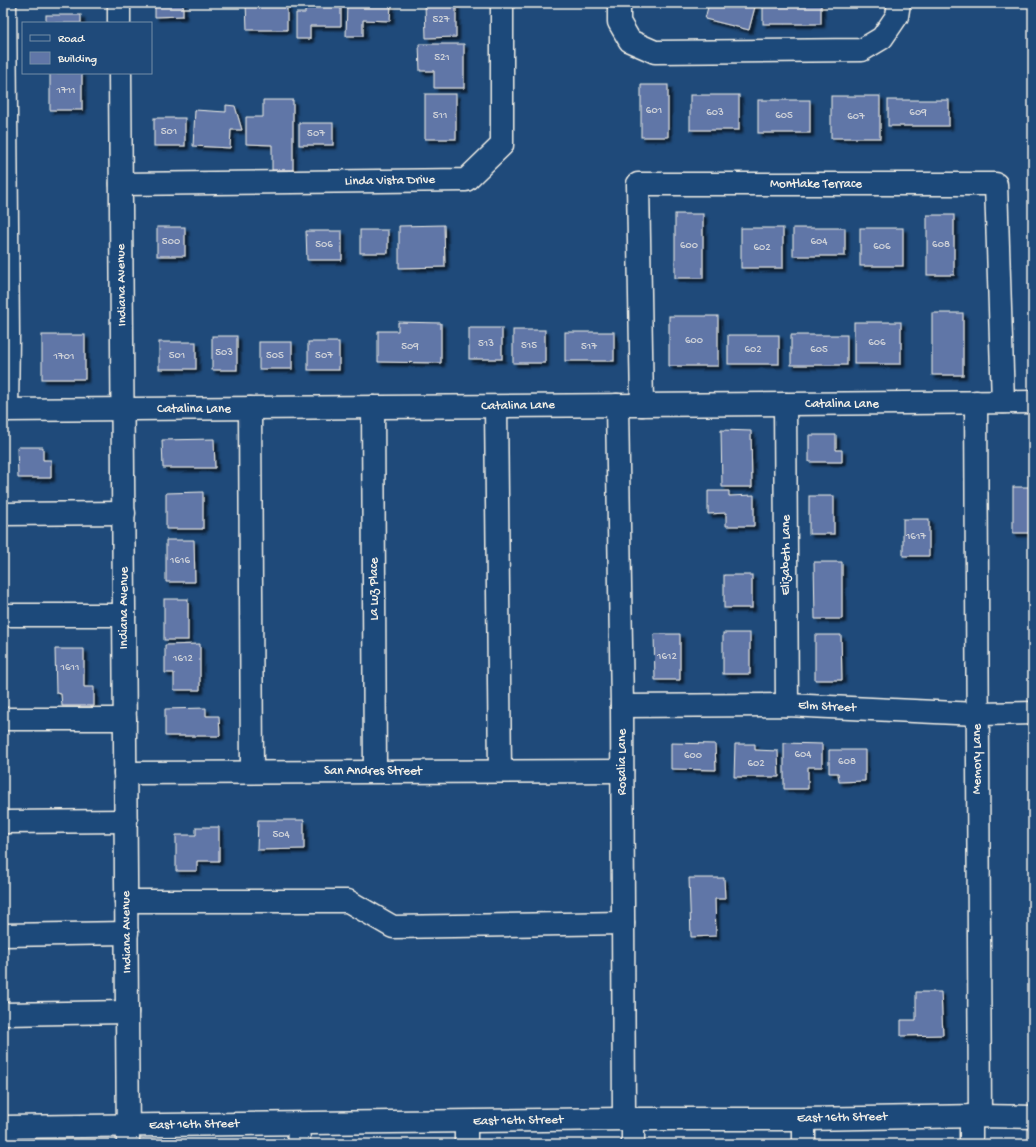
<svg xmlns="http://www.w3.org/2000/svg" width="1036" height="1147" font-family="'Gochi Hand',sans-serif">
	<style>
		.building { fill: #6076a7; stroke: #f4f1e8; filter: url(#shadow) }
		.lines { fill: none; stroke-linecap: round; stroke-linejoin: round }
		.minor-casing { stroke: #f4f1e8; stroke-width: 25 }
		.minor { stroke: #1f4a7a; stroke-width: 22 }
		.labels { text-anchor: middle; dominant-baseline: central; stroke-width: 3; stroke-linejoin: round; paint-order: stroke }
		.number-label { font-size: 11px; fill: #cfd2d8 }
		.street-label { font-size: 13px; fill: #f4f1e8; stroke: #1f4a7a }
	</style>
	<defs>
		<filter id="shadow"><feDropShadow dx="3.5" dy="3.5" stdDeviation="1" flood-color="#0009"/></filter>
	</defs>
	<rect width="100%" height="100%" fill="#1f4a7a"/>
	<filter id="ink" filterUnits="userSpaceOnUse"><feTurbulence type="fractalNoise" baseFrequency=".025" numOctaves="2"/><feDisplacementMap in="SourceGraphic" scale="8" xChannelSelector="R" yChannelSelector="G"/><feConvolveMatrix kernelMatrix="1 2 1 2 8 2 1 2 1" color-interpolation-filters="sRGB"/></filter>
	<g filter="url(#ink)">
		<g class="building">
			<polygon points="155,3 183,3 183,16 155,17"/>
			<polygon points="246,3 287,3 287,30 247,30"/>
			<polygon points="305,3 341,3 341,26 310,26 310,39 296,39 296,13 305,13"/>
			<polygon points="347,3 391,3 390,21 363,20 363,36 346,36"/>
			<polygon points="425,3 456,3 456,37 426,38"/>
			<polygon points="709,3 756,3 749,30 705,19"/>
			<rect x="763" y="3" width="58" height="21"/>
			<rect x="46" y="15" width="35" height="8"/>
			<polygon points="419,44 464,44 464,88 434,88 434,71 420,71"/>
			<rect x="50" y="73" width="32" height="37"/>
			<rect x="641" y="85" width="27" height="52"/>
			<rect x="425" y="94" width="31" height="45"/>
			<rect x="690" y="95" width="49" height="35"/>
			<rect x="831" y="96" width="49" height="42"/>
			<polygon points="263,100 293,100 293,170 272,170 272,145 246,144 246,117 263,117"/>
			<rect x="758" y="100" width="52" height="33"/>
			<rect x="888" y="100" width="61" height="26"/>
			<polygon points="226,105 235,106 242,130 231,130 230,148 193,146 195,110 226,112"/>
			<rect x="154" y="118" width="31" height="28"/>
			<rect x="299" y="123" width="34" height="22"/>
			<rect x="675" y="214" width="28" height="64"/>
			<rect x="927" y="215" width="27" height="60"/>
			<polygon points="444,225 445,267 399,268 399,226"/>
			<rect x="157" y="227" width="28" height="29"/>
			<rect x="741" y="228" width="42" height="40"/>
			<rect x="793" y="228" width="52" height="28"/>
			<rect x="860" y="228" width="43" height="38"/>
			<rect x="360" y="230" width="28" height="23"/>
			<polygon points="306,231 342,231 342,260 307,260"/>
			<rect x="1032" y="312" width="1" height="49"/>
			<rect x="932" y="313" width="31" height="62"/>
			<rect x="669" y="316" width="49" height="50"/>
			<polygon points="398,322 441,323 441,363 378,362 378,331 398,331"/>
			<rect x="854" y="322" width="47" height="42"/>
			<rect x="469" y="328" width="33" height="31"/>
			<rect x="513" y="330" width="32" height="33"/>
			<rect x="565" y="332" width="49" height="29"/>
			<rect x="42" y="335" width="43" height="44"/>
			<rect x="728" y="335" width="51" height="29"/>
			<rect x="791" y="335" width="56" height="30"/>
			<rect x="212" y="336" width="25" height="34"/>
			<rect x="159" y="342" width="37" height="27"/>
			<rect x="259" y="342" width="33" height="27"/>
			<rect x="308" y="342" width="31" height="28"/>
			<polygon points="721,430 751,431 752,487 722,487"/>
			<polygon points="809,435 836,435 836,450 842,450 842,462 809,462"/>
			<polygon points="214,439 215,468 163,468 162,440"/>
			<polygon points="17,447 43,447 43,460 51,460 51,478 18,478"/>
			<rect x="1013" y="487" width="20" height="46"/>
			<polygon points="708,491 729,491 729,496 754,495 754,526 726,526 726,513 708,514"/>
			<polygon points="203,492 203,529 166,529 166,493"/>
			<rect x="809" y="496" width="25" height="38"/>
			<rect x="903" y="519" width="26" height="37"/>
			<polygon points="166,540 194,540 195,582 166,582"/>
			<polygon points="814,562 842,562 842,619 815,619"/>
			<rect x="724" y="575" width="28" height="33"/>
			<rect x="164" y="599" width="24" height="41"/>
			<rect x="723" y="633" width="27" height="41"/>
			<polygon points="654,634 680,634 680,680 655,680"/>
			<polygon points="815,635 841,635 842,680 815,680"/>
			<polygon points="200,644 200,690 174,690 174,673 165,673 165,645"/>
			<polygon points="55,649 84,649 84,687 94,687 94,706 62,706 61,694 56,693"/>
			<polygon points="206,708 206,716 219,716 220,736 165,736 165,709"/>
			<polygon points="671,743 715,744 716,770 671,769"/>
			<polygon points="784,743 822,744 822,767 808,767 808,789 784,789"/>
			<polygon points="735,744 755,744 755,750 778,751 779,777 734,777"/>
			<polygon points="829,750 865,750 865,781 839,782 838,773 829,773"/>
			<polygon points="258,820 304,820 304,849 257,850"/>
			<polygon points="196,827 219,827 219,861 197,861 197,871 176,871 176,835 196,835"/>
			<polygon points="689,878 724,878 725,899 715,899 716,936 691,937"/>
			<polygon points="916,992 941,992 943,1035 901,1036 901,1020 916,1020"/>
		</g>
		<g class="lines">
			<g class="minor-casing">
				<g id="minor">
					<polyline points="5,3 8,335 7,410"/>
					<polyline points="119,3 119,23"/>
					<polyline points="619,3 619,22 630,41 655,52 862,50 882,38 897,16 899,3"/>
					<polyline points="120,73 128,1144"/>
					<polyline points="121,184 466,180 502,145 502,3"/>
					<polyline points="976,402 980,1116"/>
					<polyline points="785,404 787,705"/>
					<polyline points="617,405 622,706 624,1119"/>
					<polyline points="642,405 638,184 996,184 1003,402"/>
					<polyline points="373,407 375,771"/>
					<polyline points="496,407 500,771"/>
					<polyline points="250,408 252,772"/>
					<polyline points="3,410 1033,402"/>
					<polyline points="3,514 124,513"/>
					<polyline points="3,615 124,615"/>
					<polyline points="622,706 787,705 977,714 1033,713"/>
					<polyline points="3,719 125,719"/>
					<polyline points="125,773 622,771"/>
					<polyline points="3,822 126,821"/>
					<polyline points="126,901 348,901 393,927 623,923"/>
					<polyline points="3,935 127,933"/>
					<polyline points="3,1014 127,1012"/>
					<polyline points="971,1116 971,1144"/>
					<polyline points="633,1119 633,1144"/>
					<polyline points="804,1119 804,1144"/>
					<polyline points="466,1122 466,1144"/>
					<polyline points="298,1124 299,1144"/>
					<polyline points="3,1127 624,1119 804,1119 980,1116 1033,1117"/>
				</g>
			</g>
			<use href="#minor" class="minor"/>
		</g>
	</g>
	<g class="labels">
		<g class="number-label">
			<text x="441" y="20">527</text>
			<text x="442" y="58">521</text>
			<text x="66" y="91">1711</text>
			<text x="654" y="111">601</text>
			<text x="715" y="113">603</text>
			<text x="918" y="113">609</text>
			<text x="440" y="116">511</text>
			<text x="784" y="116">605</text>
			<text x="856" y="117">607</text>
			<text x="169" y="132">501</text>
			<text x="316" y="134">507</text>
			<text x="171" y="242">500</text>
			<text x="819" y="242">604</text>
			<text x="324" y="245">506</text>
			<text x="941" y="245">608</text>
			<text x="689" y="246">600</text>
			<text x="882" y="247">606</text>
			<text x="762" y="248">602</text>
			<text x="694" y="341">600</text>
			<text x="877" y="343">606</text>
			<text x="486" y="344">513</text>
			<text x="529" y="346">515</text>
			<text x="410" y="347">509</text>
			<text x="589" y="347">517</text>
			<text x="753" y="350">602</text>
			<text x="819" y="350">605</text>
			<text x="224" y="353">503</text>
			<text x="177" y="356">501</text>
			<text x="275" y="356">505</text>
			<text x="324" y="356">507</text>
			<text x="64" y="357">1701</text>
			<text x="916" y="537">1617</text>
			<text x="180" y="561">1616</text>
			<text x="667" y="657">1612</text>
			<text x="183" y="659">1612</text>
			<text x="70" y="668">1611</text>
			<text x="803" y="755">604</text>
			<text x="693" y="756">600</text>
			<text x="847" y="762">608</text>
			<text x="756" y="764">602</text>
			<text x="281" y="835">504</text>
		</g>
		<g class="street-label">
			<text transform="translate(390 181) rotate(-1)">Linda Vista Drive</text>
			<text x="816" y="184">Montlake Terrace</text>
			<text transform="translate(122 285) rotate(-91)">Indiana Avenue</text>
			<text x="842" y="404">Catalina Lane</text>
			<text transform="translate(518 406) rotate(-1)">Catalina Lane</text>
			<text x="194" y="409">Catalina Lane</text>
			<text transform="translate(786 555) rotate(-90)">Elizabeth Lane</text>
			<text transform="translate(374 589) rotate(-90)">La Luz Place</text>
			<text transform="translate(124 608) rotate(-90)">Indiana Avenue</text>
			<text transform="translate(827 707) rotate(3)">Elm Street</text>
			<text transform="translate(977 759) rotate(-90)">Memory Lane</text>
			<text transform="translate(622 762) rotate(-90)">Rosalia Lane</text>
			<text x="373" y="771">San Andres Street</text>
			<text transform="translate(127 932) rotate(-91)">Indiana Avenue</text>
			<text transform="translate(842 1118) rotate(-1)">East 16th Street</text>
			<text transform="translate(518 1121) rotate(-1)">East 16th Street</text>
			<text transform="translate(194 1125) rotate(-1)">East 16th Street</text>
		</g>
	</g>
	<rect width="1036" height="1147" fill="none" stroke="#1f4a7a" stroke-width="16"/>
	<rect x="8" y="8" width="1020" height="1131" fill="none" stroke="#f4f1e8" stroke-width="1.5" filter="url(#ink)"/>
	<rect x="22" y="22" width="130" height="52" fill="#1f4a7a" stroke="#748da6"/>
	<rect x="30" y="35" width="20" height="6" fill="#1f4a7a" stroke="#748da6"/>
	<text x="58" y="42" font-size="12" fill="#f4f1e8">Road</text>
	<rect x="30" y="52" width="20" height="12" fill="#6076a7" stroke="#748da6"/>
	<text x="58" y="62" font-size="12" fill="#f4f1e8">Building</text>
</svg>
